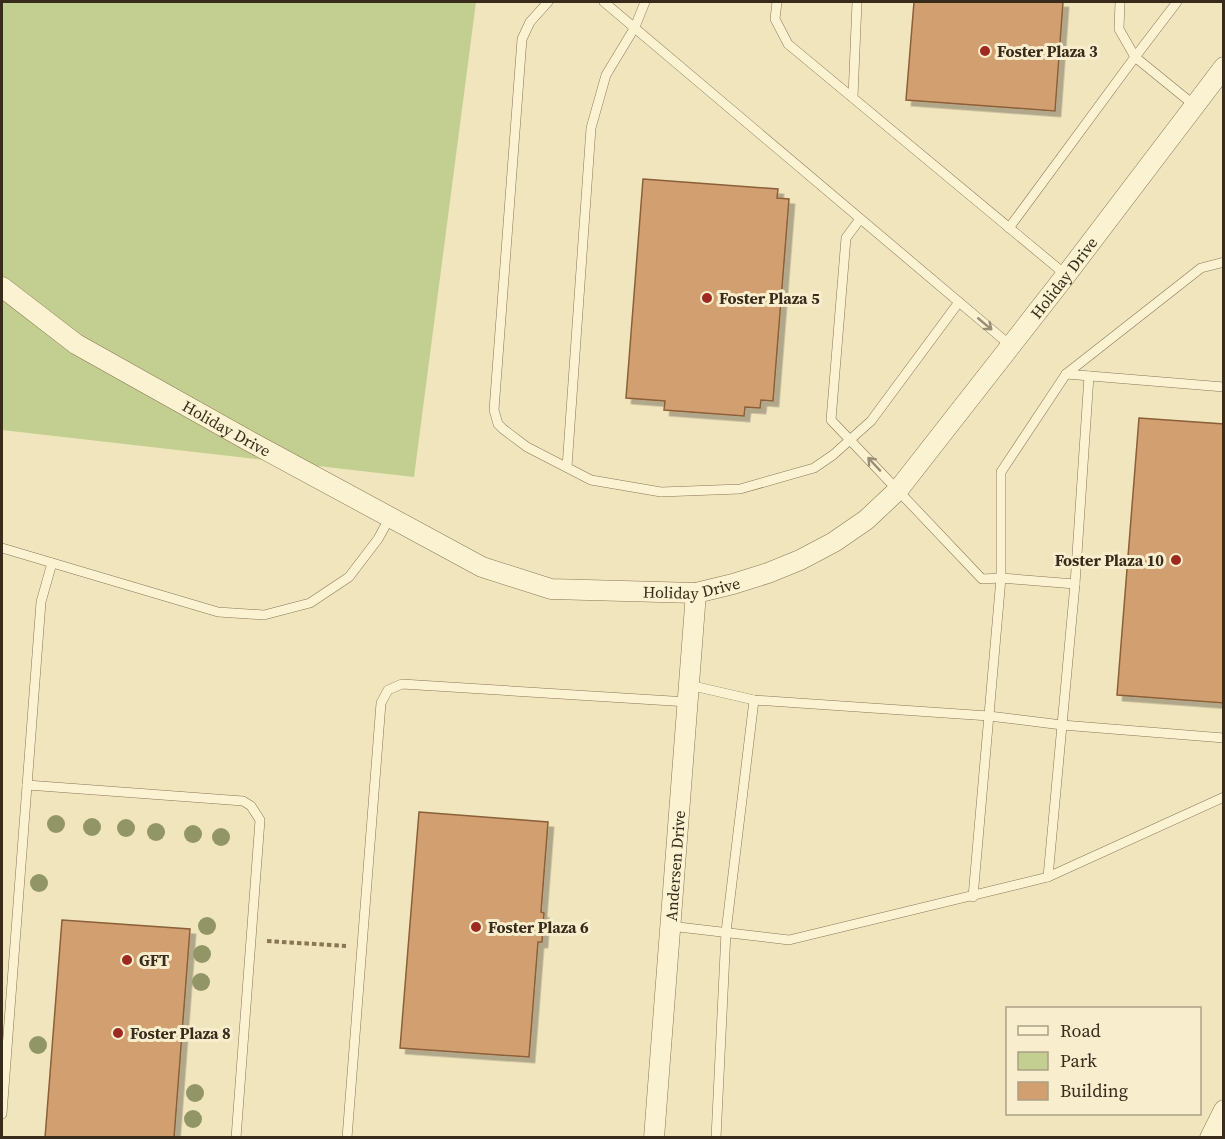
<svg xmlns="http://www.w3.org/2000/svg" width="1225" height="1139" font-family="'Source Serif 4',serif">
	<style>
		.green { fill: #c3cf90 }
		.building { fill: #d2a070; stroke: #8b5f39; stroke-width: 1.5; filter: url(#shadow) }
		.lines { fill: none; stroke-linecap: round; stroke-linejoin: round }
		.service-casing { stroke: #8a7555; stroke-width: 10 }
		.minor-casing { stroke: #8a7555; stroke-width: 21 }
		.path { stroke: #8a7555; stroke-width: 4; stroke-dasharray: 4.5 3; stroke-linecap: butt }
		.service { stroke: #fbf2d1; stroke-width: 9 }
		.minor { stroke: #fbf2d1; stroke-width: 20 }
		.tree { fill: #929667 }
		.oneway { stroke: #9a8e76 }
		.poi-dot { fill: #9d2921; stroke: #f8eecd; stroke-width: 2 }
		.labels { text-anchor: middle; dominant-baseline: central; stroke-width: 6; stroke-linejoin: round; paint-order: stroke }
		.poi-label { font-size: 16px; font-weight: bold; fill: #382b1b; stroke: #f8eecd; text-anchor: start }
		.street-label { font-size: 16px; fill: #382b1b; stroke: #f8eecd }
	</style>
	<defs>
		<filter id="shadow"><feDropShadow dx="5.5" dy="5.5" stdDeviation="0" flood-color="#0004"/></filter>
	</defs>
	<rect width="100%" height="100%" fill="#f1e5bd"/>
	<polygon class="green" points="2,2 476,2 414,477 2,430"/>
	<g class="building">
		<polygon points="914,2 1063,2 1055,111 906,100"/>
		<polygon points="643,179 778,189 777,198 789,199 773,401 761,400 760,408 745,407 744,416 664,410 665,401 626,398"/>
		<polygon points="1139,418 1224,424 1224,703 1117,695"/>
		<polygon points="419,812 548,822 541,912 544,913 542,942 538,942 529,1057 400,1048"/>
		<polygon points="62,920 190,929 174,1138 45,1138"/>
	</g>
	<g class="lines">
		<g class="service-casing">
			<g id="service">
				<polyline points="548,2 530,22 522,39 494,410 498,424 503,429 527,447 591,480 661,492 740,489 814,468 833,455 871,421 959,302"/>
				<polyline points="604,2 1011,346"/>
				<polyline points="777,2 775,19 788,44 1066,275"/>
				<polyline points="1120,2 1119,29 1135,57 1194,105"/>
				<polyline points="853,97 857,2"/>
				<polyline points="860,219 846,238 831,420 982,579 1001,578 1075,584"/>
				<polyline points="1009,228 1135,57 1177,2"/>
				<polyline points="1066,374 1224,387"/>
				<polyline points="567,467 591,128 606,75 635,27 645,2"/>
				<polyline points="2,548 218,612 264,615 310,603 349,577 378,539 390,517"/>
				<polyline points="689,685 754,700 989,716 1062,725 1224,738"/>
				<polyline points="27,785 243,801 251,806 260,820 236,1138"/>
				<polyline points="1048,877 1075,584 1089,376"/>
				<polyline points="973,897 1001,578 1001,472 1066,374 1201,268 1224,262"/>
				<polyline points="670,926 789,940 1048,877 1224,797"/>
				<polyline points="2,1114 41,602 52,563"/>
				<polyline points="347,1138 381,703 388,690 402,684 688,702"/>
				<polyline points="716,1138 726,932 754,700"/>
			</g>
		</g>
		<g class="minor-casing">
			<g id="minor">
				<path id="s1" d="M 2,287 L 76,344 L 251,442 L 482,567 L 551,589 L 696,593 L 733,584 L 768,573 L 800,560 L 834,542 L 866,520 L 898,490 L 1066,275 L 1224,67"/>
				<path id="s2" d="M 654,1138 L 696,593"/>
				<polyline points="1210,1138 1224,1110"/>
			</g>
		</g>
		<polyline class="path" points="267,941 346,946"/>
		<use href="#service" class="service"/>
		<use href="#minor" class="minor"/>
	</g>
	<g class="tree">
		<circle cx="56" cy="824" r="9"/>
		<circle cx="92" cy="827" r="9"/>
		<circle cx="126" cy="828" r="9"/>
		<circle cx="156" cy="832" r="9"/>
		<circle cx="193" cy="834" r="9"/>
		<circle cx="221" cy="837" r="9"/>
		<circle cx="39" cy="883" r="9"/>
		<circle cx="207" cy="926" r="9"/>
		<circle cx="202" cy="954" r="9"/>
		<circle cx="201" cy="982" r="9"/>
		<circle cx="38" cy="1045" r="9"/>
		<circle cx="195" cy="1093" r="9"/>
		<circle cx="193" cy="1119" r="9"/>
	</g>
	<defs><path id="oneway-shaft" d="M-6 0H5M1.5-3L5.5 0L1.5 3" fill="none" stroke-width="1.6" stroke-linecap="round" stroke-linejoin="round" transform="scale(1.5)"/></defs>
	<g class="oneway">
		<use href="#oneway-shaft" transform="translate(985 324) rotate(40)"/>
		<use href="#oneway-shaft" transform="translate(874 464) rotate(-133)"/>
	</g>
	<g class="poi-dot">
		<circle cx="985" cy="51" r="6"/>
		<circle cx="707" cy="298" r="6"/>
		<circle cx="1176" cy="560" r="6"/>
		<circle cx="476" cy="927" r="6"/>
		<circle cx="127" cy="960" r="6"/>
		<circle cx="118" cy="1033" r="6"/>
	</g>
	<g class="labels">
		<g class="poi-label">
			<text x="997" y="51">Foster Plaza 3</text>
			<text x="719" y="298">Foster Plaza 5</text>
			<text x="1164" y="560" text-anchor="end">Foster Plaza 10</text>
			<text x="488" y="927">Foster Plaza 6</text>
			<text x="139" y="960">GFT</text>
			<text x="130" y="1033">Foster Plaza 8</text>
		</g>
		<g class="street-label">
			<text stroke="none"><textPath href="#s1" startOffset="1274">Holiday Drive</textPath></text>
			<text stroke="none"><textPath href="#s1" startOffset="266">Holiday Drive</textPath></text>
			<text stroke="none"><textPath href="#s1" startOffset="770">Holiday Drive</textPath></text>
			<text stroke="none"><textPath href="#s2" startOffset="273">Andersen Drive</textPath></text>
		</g>
	</g>
	<rect width="1225" height="1139" fill="none" stroke="#382b1b" stroke-width="6"/>
	<rect x="1006" y="1007" width="195" height="108" fill="#f8eecd" stroke="#aba086" stroke-width="1.5"/>
	<rect x="1018" y="1026" width="30" height="9" fill="#fbf2d1" stroke="#aba086" stroke-width="1.5"/>
	<text x="1060" y="1037" font-size="18" fill="#382b1b">Road</text>
	<rect x="1018" y="1052" width="30" height="18" fill="#c3cf90" stroke="#aba086" stroke-width="1.5"/>
	<text x="1060" y="1067" font-size="18" fill="#382b1b">Park</text>
	<rect x="1018" y="1082" width="30" height="18" fill="#d2a070" stroke="#aba086" stroke-width="1.5"/>
	<text x="1060" y="1097" font-size="18" fill="#382b1b">Building</text>
</svg>
